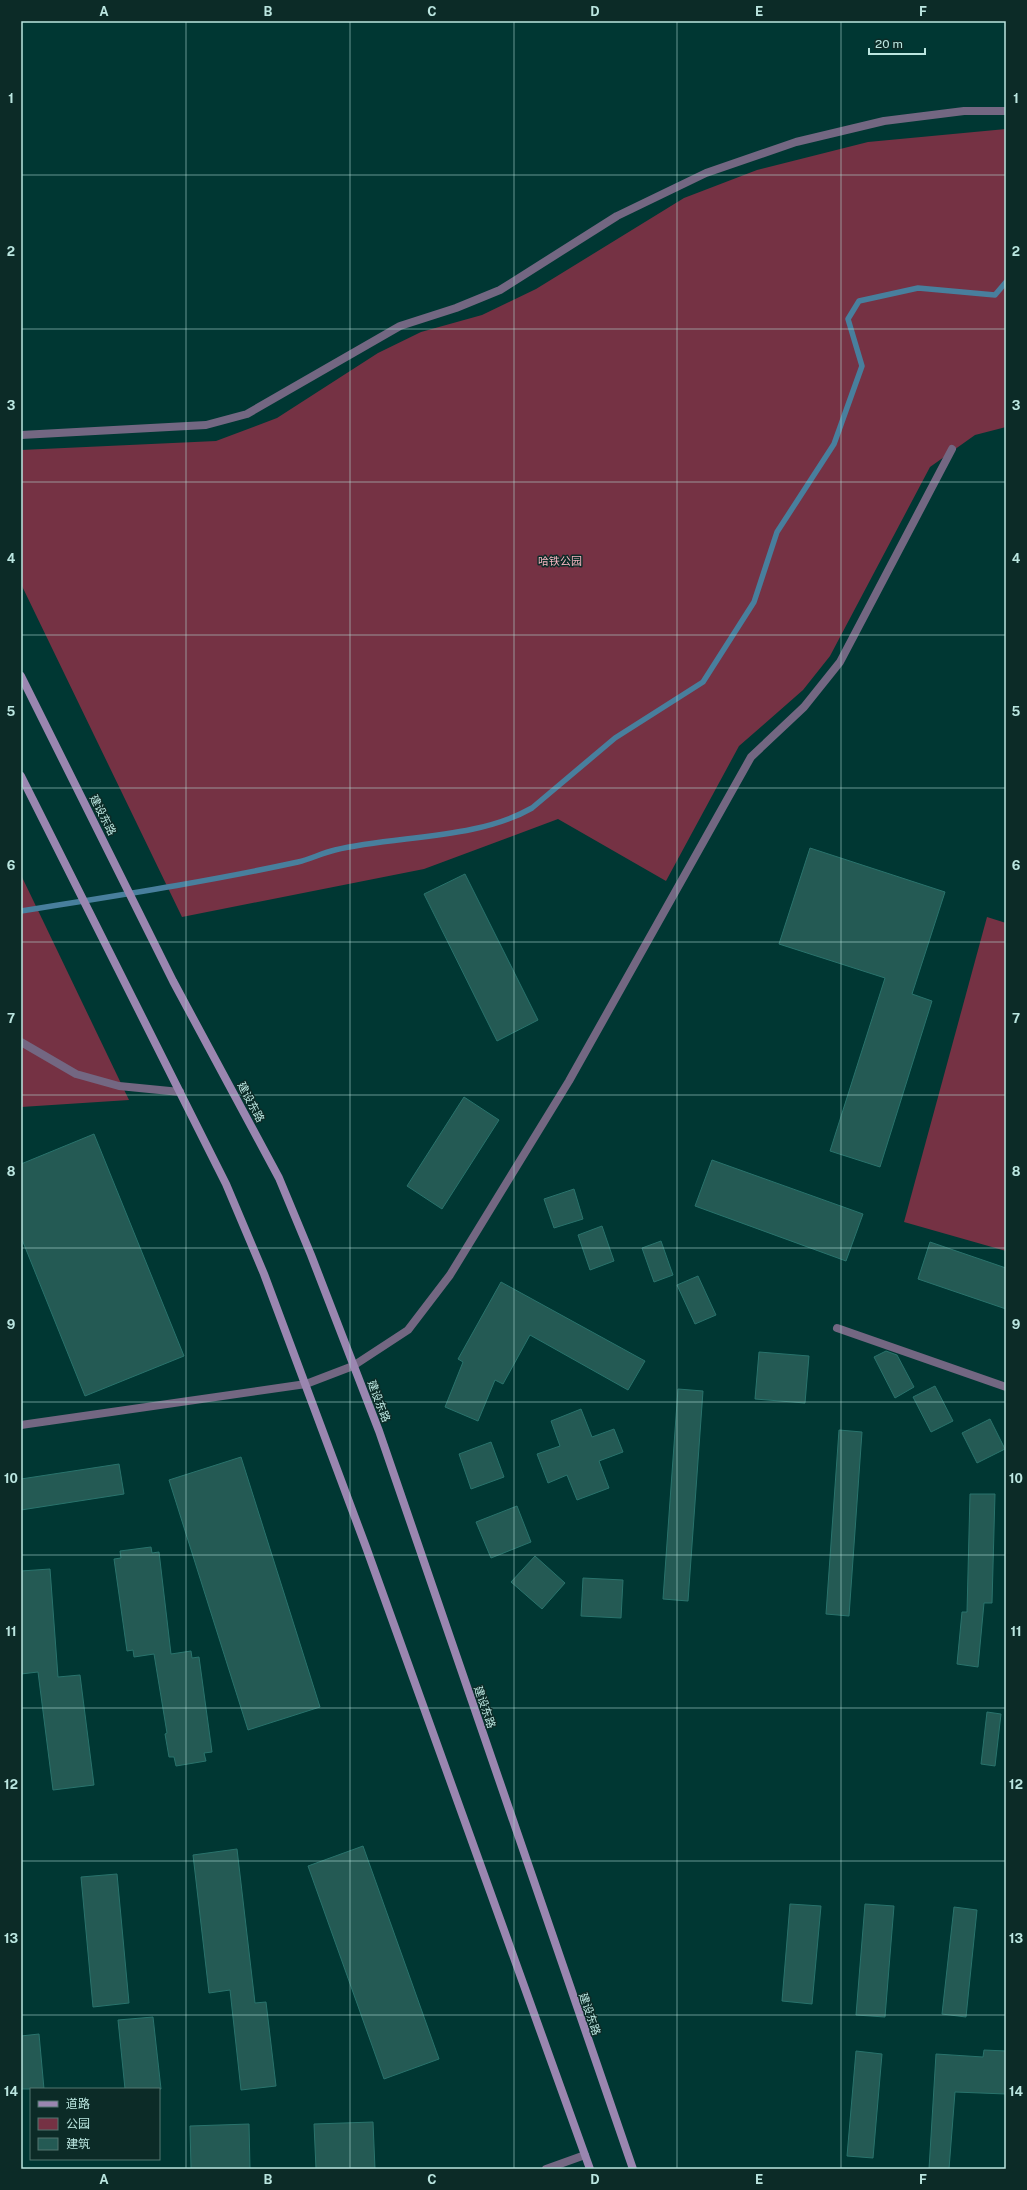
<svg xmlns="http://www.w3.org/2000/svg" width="1027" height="2190" font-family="'Public Sans','Noto Sans SC',sans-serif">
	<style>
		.green { fill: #753244 }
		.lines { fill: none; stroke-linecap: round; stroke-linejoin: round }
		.stream { stroke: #487f9d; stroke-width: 5.5 }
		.building { fill: #245a54; stroke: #29736c }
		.street { stroke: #736782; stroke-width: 8 }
		.secondary { stroke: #9a86b0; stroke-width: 8 }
		.grid { fill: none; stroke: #bbe6e0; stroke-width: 1; stroke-opacity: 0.55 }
		.labels { text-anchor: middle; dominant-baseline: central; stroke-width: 3; stroke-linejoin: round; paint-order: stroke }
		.park-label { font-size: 11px; fill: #f6b6c2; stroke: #0c2b27 }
		.street-label { font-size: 11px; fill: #bbe6e0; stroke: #0c2b27 }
		.neatline { fill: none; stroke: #bbe6e0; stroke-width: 1.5 }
		.grid-label { font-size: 13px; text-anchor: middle; font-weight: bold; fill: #bbe6e0 }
	</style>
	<rect width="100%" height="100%" fill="#003733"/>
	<g class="green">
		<polygon points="1006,129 1006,427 975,435 930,467 830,656 803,690 739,746 666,881 558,819 424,869 182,917 21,584 21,450 216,441 277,418 378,353 421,332 482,315 536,289 684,198 757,170 868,142"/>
		<polygon points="21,875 129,1100 21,1107"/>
		<polygon points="987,917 1006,923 1006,1251 904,1222"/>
	</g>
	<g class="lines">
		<path class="stream" d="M 21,911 C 114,896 206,882 298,862 C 311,859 322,853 335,850 C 397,835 476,840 532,808 L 615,738 L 703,682 L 754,602 L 777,532 L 834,444 L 862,366 L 848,319 L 859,301 L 918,288 L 995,295 L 1006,282"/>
	</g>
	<g class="building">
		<polygon points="810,848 945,892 912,994 932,1001 880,1167 830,1151 885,978 779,944"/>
		<polygon points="465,874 538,1020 497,1041 424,894"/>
		<polygon points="464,1097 499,1120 442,1209 407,1186"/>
		<polygon points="94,1134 184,1356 85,1396 21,1237 21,1164"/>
		<polygon points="712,1160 863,1214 846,1261 695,1206"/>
		<polygon points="574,1189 583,1219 554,1228 544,1199"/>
		<polygon points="602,1226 614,1261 590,1270 578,1235"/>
		<polygon points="661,1241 673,1275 654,1282 642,1248"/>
		<polygon points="930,1242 1006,1268 1006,1309 918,1279"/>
		<polygon points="698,1276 716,1315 695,1324 677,1285"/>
		<polygon points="501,1282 645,1361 628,1390 530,1335 503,1384 495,1380 478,1421 445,1407 463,1362 458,1359"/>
		<polygon points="886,1351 897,1355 914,1387 895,1398 874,1357"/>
		<polygon points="759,1352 809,1356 805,1403 755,1399"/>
		<polygon points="935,1386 953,1421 931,1432 913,1397"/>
		<polygon points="678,1389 703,1391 688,1601 663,1599"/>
		<polygon points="581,1409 592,1437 614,1429 623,1452 599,1461 609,1488 577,1500 567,1475 548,1483 537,1454 560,1446 551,1421"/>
		<polygon points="990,1419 1005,1449 977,1463 962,1433"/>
		<polygon points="839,1430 862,1432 849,1616 826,1614"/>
		<polygon points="491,1442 504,1477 471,1489 459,1454"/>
		<polygon points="241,1457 320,1707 248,1730 169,1480"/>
		<polygon points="119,1464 124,1494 21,1510 21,1479"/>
		<polygon points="970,1494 995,1494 992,1603 984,1603 978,1667 957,1664 962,1612 967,1612"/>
		<polygon points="517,1506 531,1542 491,1558 476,1522"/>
		<polygon points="151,1547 152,1553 159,1552 171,1654 191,1651 192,1658 199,1657 212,1752 204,1753 206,1761 176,1766 174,1757 169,1757 165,1734 167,1733 154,1654 134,1657 133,1650 127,1651 114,1559 121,1558 120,1551"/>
		<polygon points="535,1556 565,1583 542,1609 511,1582"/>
		<polygon points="50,1569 58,1677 80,1675 94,1785 53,1790 38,1672 21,1674 21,1571"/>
		<polygon points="583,1578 623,1580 621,1618 581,1616"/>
		<polygon points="987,1712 1001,1714 995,1766 981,1764"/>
		<polygon points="363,1846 439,2059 384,2079 308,1866"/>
		<polygon points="237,1849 255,2003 266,2002 276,2086 241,2090 230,1990 209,1993 193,1855"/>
		<polygon points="117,1874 129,2003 93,2007 81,1877"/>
		<polygon points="790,1904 821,1906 812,2004 782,2001"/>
		<polygon points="865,1904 894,1906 885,2017 856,2015"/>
		<polygon points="954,1907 977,1910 966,2017 942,2014"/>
		<polygon points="153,2017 161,2089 125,2089 118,2020"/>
		<polygon points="39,2034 44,2089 21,2089 21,2036"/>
		<polygon points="984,2050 1006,2051 1006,2094 955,2092 949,2169 929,2169 936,2054 983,2057"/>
		<polygon points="856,2051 882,2054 873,2158 847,2156"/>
		<polygon points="373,2122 375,2169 316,2169 314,2124"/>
		<polygon points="249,2124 250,2169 191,2169 190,2126"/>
	</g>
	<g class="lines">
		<g class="street">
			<polyline points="21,435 206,425 247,414 400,326 456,308 500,290 617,216 706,173 796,142 884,121 964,111 1006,111"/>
			<polyline points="21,1042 76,1074 119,1086 180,1092"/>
			<polyline points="837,1328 1006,1387"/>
			<polyline points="21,1425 306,1384 353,1366 408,1330 450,1275 569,1081 751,757 804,707 840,662 952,449"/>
			<polyline points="546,2169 585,2155"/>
		</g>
		<g class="secondary">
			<polyline points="21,676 173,981 279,1178 311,1255 379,1431 633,2169"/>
			<polyline points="21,776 226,1184 264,1274 366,1547 590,2169"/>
		</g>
	</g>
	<path class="grid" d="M 186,21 L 186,2169M 350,21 L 350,2169M 514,21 L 514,2169M 677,21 L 677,2169M 841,21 L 841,2169M 21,175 L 1006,175M 21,329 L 1006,329M 21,482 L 1006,482M 21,635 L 1006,635M 21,788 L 1006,788M 21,942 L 1006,942M 21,1095 L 1006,1095M 21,1248 L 1006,1248M 21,1402 L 1006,1402M 21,1555 L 1006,1555M 21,1708 L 1006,1708M 21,1861 L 1006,1861M 21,2015 L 1006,2015"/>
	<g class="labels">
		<g class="park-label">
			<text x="560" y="561">哈铁公园</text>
		</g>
		<g class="street-label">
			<text transform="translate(103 815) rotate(63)">建设东路</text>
			<text transform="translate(251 1102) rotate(62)">建设东路</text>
			<text transform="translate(379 1401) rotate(69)">建设东路</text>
			<text transform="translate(485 1707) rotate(71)">建设东路</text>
			<text transform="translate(590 2014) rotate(71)">建设东路</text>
		</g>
	</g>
	<rect width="1027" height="2190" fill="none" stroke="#0c2b27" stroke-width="44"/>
	<rect x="30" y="2088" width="130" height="72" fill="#0c2b27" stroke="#527671"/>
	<rect x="38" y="2101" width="20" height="6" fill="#9a86b0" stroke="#527671"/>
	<text x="66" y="2108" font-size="12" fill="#bbe6e0">道路</text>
	<rect x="38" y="2118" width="20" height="12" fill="#753244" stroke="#527671"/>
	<text x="66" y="2128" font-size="12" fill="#bbe6e0">公园</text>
	<rect x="38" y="2138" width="20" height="12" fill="#245a54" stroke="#527671"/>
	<text x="66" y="2148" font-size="12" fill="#bbe6e0">建筑</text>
	<path d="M869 48v6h56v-6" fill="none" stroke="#bbe6e0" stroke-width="2"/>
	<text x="875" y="48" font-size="12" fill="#bbe6e0" stroke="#0c2b27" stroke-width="3" paint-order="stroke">20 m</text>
	<rect x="22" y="22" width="983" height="2146" class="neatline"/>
	<g class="grid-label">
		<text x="104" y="16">A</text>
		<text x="268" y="16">B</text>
		<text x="432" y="16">C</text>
		<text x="595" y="16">D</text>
		<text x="759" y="16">E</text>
		<text x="923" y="16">F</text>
		<text x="11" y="103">1</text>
		<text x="1016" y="103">1</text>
		<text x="11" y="256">2</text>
		<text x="1016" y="256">2</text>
		<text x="11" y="410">3</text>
		<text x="1016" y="410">3</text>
		<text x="11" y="563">4</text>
		<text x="1016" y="563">4</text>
		<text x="11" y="716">5</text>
		<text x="1016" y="716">5</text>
		<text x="11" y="870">6</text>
		<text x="1016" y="870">6</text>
		<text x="11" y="1023">7</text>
		<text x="1016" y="1023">7</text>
		<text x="11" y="1176">8</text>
		<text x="1016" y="1176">8</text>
		<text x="11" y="1329">9</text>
		<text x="1016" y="1329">9</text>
		<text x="11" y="1483">10</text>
		<text x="1016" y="1483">10</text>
		<text x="11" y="1636">11</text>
		<text x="1016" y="1636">11</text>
		<text x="11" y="1789">12</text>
		<text x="1016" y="1789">12</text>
		<text x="11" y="1943">13</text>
		<text x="1016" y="1943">13</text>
		<text x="11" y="2096">14</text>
		<text x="1016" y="2096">14</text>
		<text x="104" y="2184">A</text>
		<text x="268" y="2184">B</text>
		<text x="432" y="2184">C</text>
		<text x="595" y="2184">D</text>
		<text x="759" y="2184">E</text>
		<text x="923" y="2184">F</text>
	</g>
</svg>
